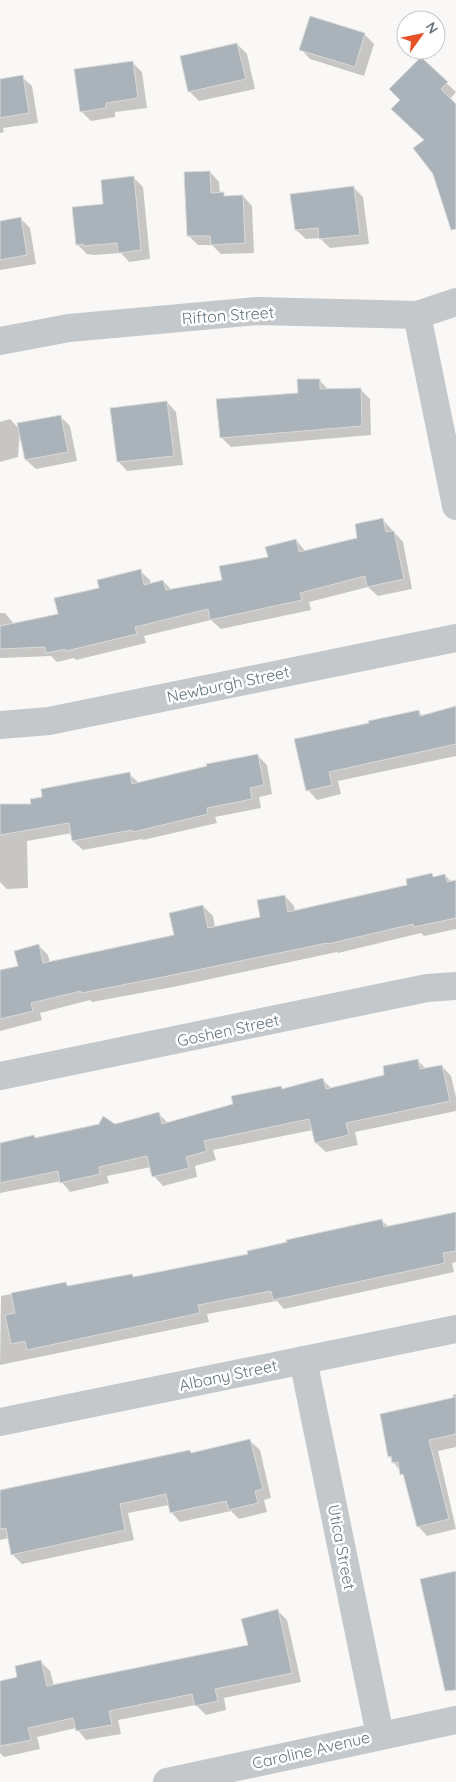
<svg xmlns="http://www.w3.org/2000/svg" width="456" height="1782" font-family="Quicksand,sans-serif">
	<style>
		.shadow { fill: #0003 }
		.building { fill: #aab3b9; stroke: #dadad8 }
		.lines { fill: none; stroke-linecap: round; stroke-linejoin: round }
		.minor { stroke: #c4c8cb; stroke-width: 28 }
		.labels { text-anchor: middle; dominant-baseline: central; stroke-width: 5; stroke-linejoin: round; paint-order: stroke }
		.street-label { font-size: 16px; fill: #637581; stroke: #fff }
	</style>
	<rect width="100%" height="100%" fill="#f9f8f6"/>
	<g class="shadow">
		<polygon points="311,17 365,35 374,44 364,76 310,59 301,49"/>
		<polygon points="237,44 247,54 255,89 199,101 189,91"/>
		<polygon points="421,59 456,92 450,99 456,106 456,126"/>
		<polygon points="132,62 142,72 147,108 115,112 115,117 91,121 81,111"/>
		<polygon points="22,77 32,86 38,123 3,128 4,132 0,133 0,80"/>
		<polygon points="210,172 219,182 220,194 227,197 243,196 252,206 254,253 221,254 212,245 198,245 189,236"/>
		<polygon points="133,177 143,187 150,259 129,262 121,253 94,255 87,254 77,244 105,205"/>
		<polygon points="354,188 363,197 369,244 330,248 320,238 306,239 296,230"/>
		<polygon points="20,218 30,228 36,264 0,270 0,222"/>
		<polygon points="319,380 329,390 361,390 370,399 371,435 231,447 221,437"/>
		<polygon points="167,402 176,412 183,465 127,471 118,461"/>
		<polygon points="60,416 70,426 77,461 36,469 26,460"/>
		<polygon points="10,419 20,430 18,457 0,462 0,422"/>
		<polygon points="383,520 403,542 412,589 378,596 368,587 309,602 311,610 221,629 211,620 144,636 146,643 76,660 74,658 57,662 51,656 0,658 0,613 5,613 14,624 59,615 100,589 140,571 150,580 151,584 163,581 172,590 223,581 269,558 296,540 306,552 359,538"/>
		<polygon points="456,707 456,756 338,781 341,794 317,800 308,790 296,740 419,712 423,716"/>
		<polygon points="258,756 267,765 272,794 259,797 261,808 215,817 217,823 143,840 142,839 83,850 73,841 72,833 27,841 28,888 7,889 0,882 0,806 32,805 129,774 139,783"/>
		<polygon points="432,874 435,878 445,875 451,882 456,882 456,929 424,936 421,933 338,953 337,952 173,987 92,1002 90,1000 40,1013 42,1020 0,1031 0,972 19,967 39,946 48,955 50,963 175,936 203,906 213,916 215,927 262,918 285,896 294,906 295,912 409,886"/>
		<polygon points="417,1060 426,1069 442,1066 451,1076 456,1097 456,1111 355,1132 358,1145 326,1152 316,1143 313,1130 213,1150 216,1160 195,1166 197,1177 163,1186 154,1176 151,1167 107,1176 109,1183 70,1192 61,1181 0,1193 0,1144 100,1125 114,1126 159,1114 168,1123 235,1105 281,1088 283,1090 323,1080 332,1089 386,1076"/>
		<polygon points="456,1213 456,1262 452,1263 454,1272 284,1309 277,1301 207,1314 209,1322 0,1365 1,1296 66,1283 69,1287 132,1275 135,1278 249,1255 382,1221 389,1227"/>
		<polygon points="456,1394 456,1447 438,1451 456,1529 427,1536 418,1526 406,1479 389,1456 453,1399 453,1395"/>
		<polygon points="250,1441 260,1450 271,1498 264,1500 267,1512 239,1519 231,1511 180,1522 171,1512 169,1505 128,1513 134,1540 22,1564 12,1554 9,1538 0,1540 0,1492"/>
		<polygon points="277,1610 287,1620 301,1682 224,1698 226,1710 206,1715 196,1705 118,1720 121,1734 86,1740 76,1728 37,1737 40,1749 4,1757 0,1753 0,1682 19,1678 41,1662 50,1671 54,1686 249,1646"/>
	</g>
	<g class="building">
		<polygon points="310,16 365,33 355,67 299,50"/>
		<polygon points="237,43 246,79 188,92 180,56"/>
		<polygon points="421,57 448,82 441,89 456,104 456,229 451,230 433,174 413,148 424,140 391,109 400,100 389,89"/>
		<polygon points="133,61 138,98 106,103 106,108 80,112 74,69"/>
		<polygon points="23,75 29,113 0,118 0,79"/>
		<polygon points="210,171 211,193 224,192 224,196 243,195 245,243 211,245 210,236 187,236 184,172"/>
		<polygon points="134,176 141,250 118,253 117,243 83,246 83,244 76,245 72,207 103,204 101,180"/>
		<polygon points="354,186 360,235 319,239 318,228 295,230 290,194"/>
		<polygon points="21,217 27,255 0,260 0,221"/>
		<polygon points="297,379 320,379 320,389 361,388 362,426 220,438 216,399 298,393"/>
		<polygon points="167,401 174,456 117,462 110,408"/>
		<polygon points="61,415 68,452 25,460 17,423"/>
		<polygon points="383,518 386,532 394,531 404,579 367,587 365,576 300,593 302,600 210,620 208,609 135,627 137,634 66,651 65,649 46,653 45,647 0,649 0,626 58,614 54,598 99,588 97,580 141,569 144,585 163,580 166,590 222,580 219,566 268,557 265,547 296,539 299,552 357,538 355,524"/>
		<polygon points="456,706 456,744 329,772 332,785 306,791 294,739 369,723 368,721 419,710 420,716"/>
		<polygon points="258,754 264,785 250,788 252,799 207,808 208,814 133,832 132,830 72,841 69,823 0,835 0,804 31,804 30,799 42,797 41,789 130,772 132,784 207,766 206,764"/>
		<polygon points="432,873 433,877 445,874 447,882 456,880 456,918 414,927 413,924 328,944 327,943 163,977 81,993 81,991 31,1003 33,1011 0,1019 0,970 18,966 14,951 39,944 43,963 174,935 169,913 203,905 208,928 260,917 257,900 285,895 288,912 407,885 406,879"/>
		<polygon points="418,1059 420,1069 442,1065 450,1101 346,1123 349,1135 315,1143 309,1119 204,1141 207,1151 186,1157 189,1168 152,1177 147,1156 99,1167 100,1174 60,1183 58,1171 0,1183 0,1143 34,1135 35,1138 99,1124 103,1116 115,1124 159,1112 162,1124 233,1104 231,1096 281,1086 282,1089 323,1078 326,1089 384,1075 383,1066"/>
		<polygon points="456,1212 456,1251 443,1253 445,1263 273,1300 271,1291 198,1305 200,1313 27,1350 25,1341 11,1344 5,1315 15,1313 11,1293 66,1282 67,1286 132,1274 133,1277 248,1254 247,1251 287,1242 286,1240 382,1219 384,1227"/>
		<polygon points="456,1397 456,1434 429,1440 449,1519 417,1527 403,1474 400,1475 398,1462 392,1463 391,1456 388,1457 380,1414"/>
		<polygon points="250,1439 263,1489 255,1491 258,1503 229,1510 226,1501 170,1513 166,1494 120,1504 125,1530 11,1555 6,1528 0,1529 0,1490 190,1450 191,1453"/>
		<polygon points="456,1571 456,1690 445,1691 420,1579"/>
		<polygon points="278,1609 292,1673 215,1689 218,1701 195,1706 192,1694 109,1711 112,1725 76,1731 73,1718 28,1728 31,1740 0,1746 0,1681 17,1677 15,1666 41,1660 47,1686 248,1645 241,1619"/>
	</g>
	<g class="lines">
		<g class="minor">
			<polyline points="417,315 456,506"/>
			<polyline points="0,341 69,328 258,311 417,315 456,302"/>
			<polyline points="0,725 49,721 456,638"/>
			<polyline points="0,1076 427,988 456,986"/>
			<polyline points="303,1360 380,1735"/>
			<polyline points="0,1422 456,1329"/>
			<polyline points="167,1782 456,1720"/>
		</g>
	</g>
	<g class="labels">
		<g class="street-label">
			<text transform="translate(228 315) rotate(-4)">Rifton Street</text>
			<text transform="translate(228 684) rotate(-12)">Newburgh Street</text>
			<text transform="translate(228 1030) rotate(-12)">Goshen Street</text>
			<text transform="translate(228 1375) rotate(-12)">Albany Street</text>
			<text transform="translate(342 1547) rotate(79)">Utica Street</text>
			<text transform="translate(311 1750) rotate(-13)">Caroline Avenue</text>
		</g>
	</g>
	<g transform="translate(421 35) rotate(57)"><circle r="24" fill="#ffffff" stroke="#c1c8cd"/>
	<path d="M0-4L9 19L0 12L-9 19Z" fill="#e65128"/>
	<text y="-8" font-size="14" font-weight="bold" text-anchor="middle" fill="#637581">N</text>
	</g>
</svg>
